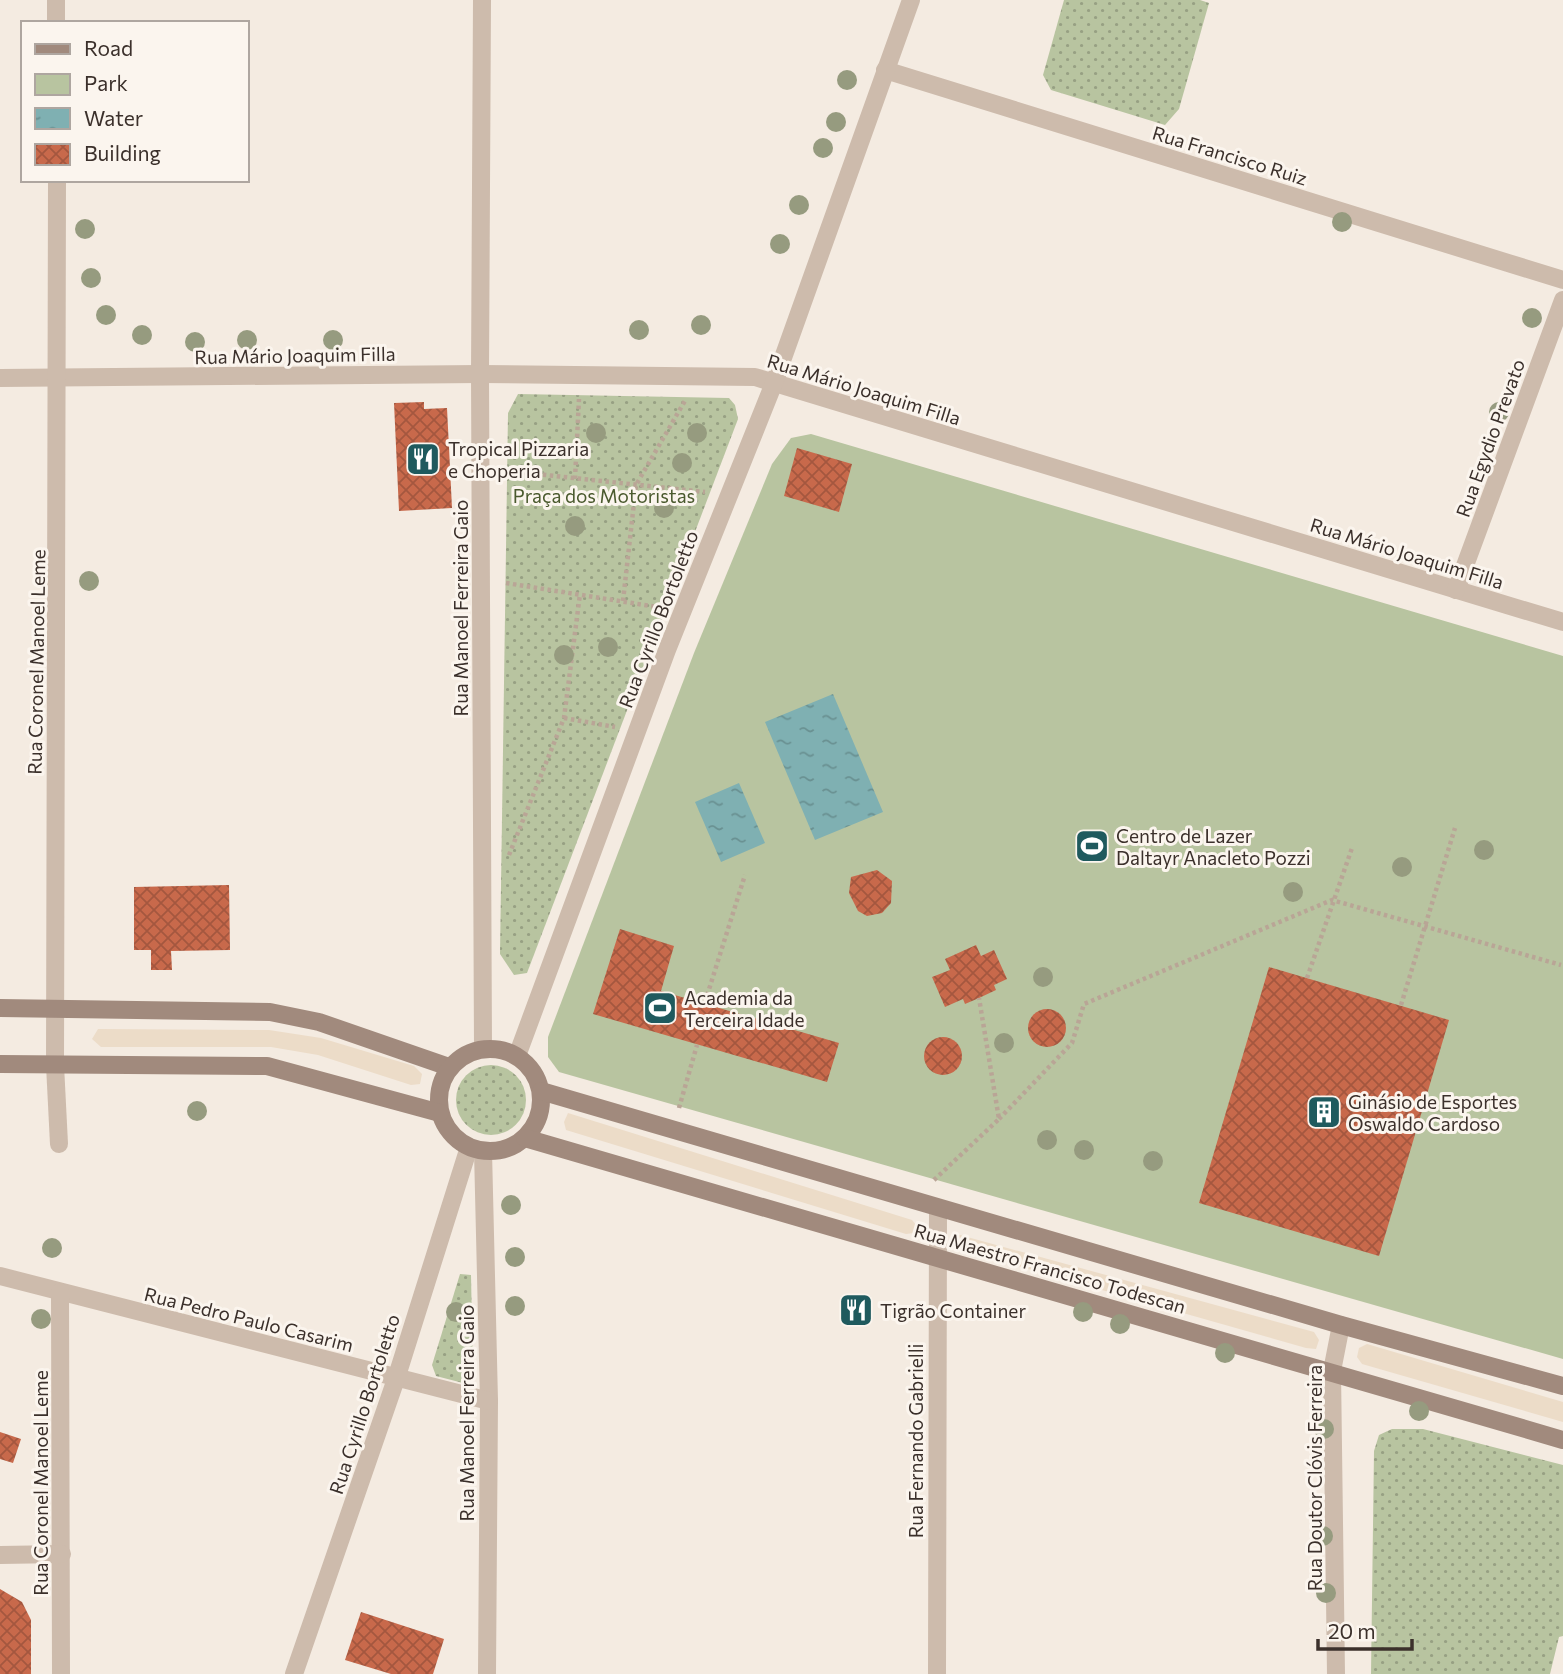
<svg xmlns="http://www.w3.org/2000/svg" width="1563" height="1674" font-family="Commissioner,sans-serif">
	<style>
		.green { fill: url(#green-dots) }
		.pitch { fill: #b8c4a0 }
		.plaza { fill: #ecdcc8 }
		.water { fill: url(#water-ripples) }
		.building { fill: url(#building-cross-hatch) }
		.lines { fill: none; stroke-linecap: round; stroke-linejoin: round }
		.path { stroke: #b9a596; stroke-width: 4.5; stroke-dasharray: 3.5 3.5; stroke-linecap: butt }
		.service { stroke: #cdbbac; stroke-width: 18 }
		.minor { stroke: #cdbbac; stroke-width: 18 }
		.secondary { stroke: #a18a7d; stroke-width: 18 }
		.tree { fill: #969b7f }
		.labels { text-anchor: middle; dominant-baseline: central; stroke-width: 6; stroke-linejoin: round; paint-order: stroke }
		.street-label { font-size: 19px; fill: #3b302b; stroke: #fbf5ee }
		.poi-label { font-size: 19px; fill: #3b302b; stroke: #fbf5ee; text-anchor: start }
		.park-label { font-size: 19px; fill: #4a5a2e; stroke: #fbf5ee }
	</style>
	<defs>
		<pattern id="green-dots" width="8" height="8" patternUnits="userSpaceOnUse" patternTransform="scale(1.75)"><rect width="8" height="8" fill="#b8c4a0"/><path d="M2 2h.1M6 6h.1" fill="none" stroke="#97a083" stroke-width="1.8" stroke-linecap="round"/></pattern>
		<pattern id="water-ripples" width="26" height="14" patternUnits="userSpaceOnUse" patternTransform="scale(1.75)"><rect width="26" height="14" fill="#7fb0b2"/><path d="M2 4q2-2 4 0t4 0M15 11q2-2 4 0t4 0" fill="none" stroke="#699091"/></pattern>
		<pattern id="building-cross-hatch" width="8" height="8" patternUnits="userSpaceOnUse" patternTransform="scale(1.75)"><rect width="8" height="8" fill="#c8694b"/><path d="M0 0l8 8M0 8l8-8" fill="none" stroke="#a4573f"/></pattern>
	</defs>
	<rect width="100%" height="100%" fill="#f4ebe1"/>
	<g class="green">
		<polygon points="1064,0 1200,0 1209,3 1179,109 1165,125 1051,90 1043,75"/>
		<polygon points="518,394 729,398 735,405 738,419 527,973 514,975 500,954 508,413"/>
		<circle cx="491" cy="1100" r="35"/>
		<polygon points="460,1274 471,1275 473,1374 463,1383 436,1376 432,1365"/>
		<polygon points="1392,1429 1423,1429 1563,1465 1563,1636 1559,1637 1550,1674 1371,1674 1374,1451 1379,1435"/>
	</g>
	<polygon class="pitch" points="811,434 1563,656 1563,1359 559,1072 548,1057 548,1037 694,653 772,464 791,438"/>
	<g class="plaza">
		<polygon points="98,1029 269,1030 321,1038 414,1066 422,1074 420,1084 411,1085 318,1055 271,1047 101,1047 92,1039"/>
		<polygon points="568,1113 912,1220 916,1225 914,1233 906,1234 566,1130 564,1122"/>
		<polygon points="960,1235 1314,1332 1319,1340 1316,1349 1306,1348 954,1248 955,1237"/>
		<polygon points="1367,1344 1563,1402 1563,1422 1362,1364 1357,1357 1359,1348"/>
	</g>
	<g class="water">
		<polygon points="833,694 883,812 815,840 765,722"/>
		<polygon points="739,783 765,843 721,862 695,802"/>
	</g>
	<g class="building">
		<polygon points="424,402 424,409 447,408 452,508 399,511 394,403"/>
		<polygon points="797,448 852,464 839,512 784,496"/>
		<polygon points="877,870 892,881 891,903 882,913 867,916 858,911 849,893 851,877"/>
		<polygon points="229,885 230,950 171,951 172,970 151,970 151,950 134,950 134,887"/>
		<polygon points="620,929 674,946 661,991 839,1043 827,1082 593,1014"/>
		<polygon points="976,945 981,956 994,950 1007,979 994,985 996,990 979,998 965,1004 963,999 945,1007 932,977 950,970 945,959"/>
		<polygon points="1269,967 1449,1020 1379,1256 1199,1203"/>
		<circle cx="1047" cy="1028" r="19"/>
		<circle cx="943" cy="1056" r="19"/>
		<polygon points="0,1432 21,1439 13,1463 0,1459"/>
		<polygon points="0,1589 22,1602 31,1620 31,1674 0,1674"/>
		<polygon points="361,1612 444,1639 433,1674 391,1674 345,1660"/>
	</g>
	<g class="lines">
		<g class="path">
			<polyline points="508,471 705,492"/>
			<polyline points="575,479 579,399"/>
			<polyline points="506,583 657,607"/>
			<polyline points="623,601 636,485 686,399"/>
			<polyline points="564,718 615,727"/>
			<polyline points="509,855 564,718 580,594"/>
			<polyline points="1307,978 1352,848"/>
			<polyline points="705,1002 745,875"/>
			<polyline points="1401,1005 1455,828"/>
			<polyline points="679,1108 697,1045"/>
			<polyline points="999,1119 1072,1043 1084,1004 1332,900 1561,965"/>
			<polyline points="934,1180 999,1119 979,998"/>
		</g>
		<polyline class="service" points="55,1065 59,1144"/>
		<g class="minor">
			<polyline points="56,0 56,23"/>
			<polyline points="482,0 480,374 483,1048"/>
			<polyline points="885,70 1563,280"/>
			<polyline points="0,378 480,374 755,377 1563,622"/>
			<polyline points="1456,590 1563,300"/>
			<polyline points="517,1056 667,650 774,383 911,0"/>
			<polyline points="55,1065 57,180"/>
			<polyline points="483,1151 489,1401 487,1674"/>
			<polyline points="0,1276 489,1401"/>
			<polyline points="60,1292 61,1674"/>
			<polyline points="0,1555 62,1554"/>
			<polyline points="294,1674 396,1379 469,1147"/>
			<polyline points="937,1674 938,1208"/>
			<polyline points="1336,1674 1332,1371 1341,1325"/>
		</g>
		<g class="secondary">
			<polyline points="0,1008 270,1012 319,1022 449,1067"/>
			<circle cx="490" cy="1100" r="51"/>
			<polyline points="0,1064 267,1066 440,1113"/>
			<polyline points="541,1091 1341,1325 1563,1386"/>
			<polyline points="525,1138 1563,1440"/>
		</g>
	</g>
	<g class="tree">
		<circle cx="847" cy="80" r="10"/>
		<circle cx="836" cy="122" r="10"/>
		<circle cx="823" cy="148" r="10"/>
		<circle cx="799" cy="205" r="10"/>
		<circle cx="1342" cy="222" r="10"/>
		<circle cx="85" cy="229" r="10"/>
		<circle cx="780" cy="244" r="10"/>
		<circle cx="91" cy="278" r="10"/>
		<circle cx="106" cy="315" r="10"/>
		<circle cx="1532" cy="318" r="10"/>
		<circle cx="701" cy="325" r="10"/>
		<circle cx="639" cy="330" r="10"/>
		<circle cx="142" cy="335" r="10"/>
		<circle cx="247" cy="340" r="10"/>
		<circle cx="333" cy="340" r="10"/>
		<circle cx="195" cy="342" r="10"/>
		<circle cx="1499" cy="412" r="10"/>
		<circle cx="596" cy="433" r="10"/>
		<circle cx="697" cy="433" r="10"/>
		<circle cx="682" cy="463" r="10"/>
		<circle cx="664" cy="508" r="10"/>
		<circle cx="575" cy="526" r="10"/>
		<circle cx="89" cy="581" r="10"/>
		<circle cx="608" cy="647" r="10"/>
		<circle cx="564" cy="655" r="10"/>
		<circle cx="1484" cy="850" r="10"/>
		<circle cx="1402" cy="867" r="10"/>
		<circle cx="1293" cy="892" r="10"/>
		<circle cx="1043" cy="977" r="10"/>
		<circle cx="1004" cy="1043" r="10"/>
		<circle cx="197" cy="1111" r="10"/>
		<circle cx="1047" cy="1140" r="10"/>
		<circle cx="1084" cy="1150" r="10"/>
		<circle cx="1153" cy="1161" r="10"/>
		<circle cx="511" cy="1205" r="10"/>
		<circle cx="52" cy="1248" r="10"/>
		<circle cx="515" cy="1257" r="10"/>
		<circle cx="515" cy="1306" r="10"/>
		<circle cx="456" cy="1312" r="10"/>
		<circle cx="1083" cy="1312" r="10"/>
		<circle cx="41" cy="1319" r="10"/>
		<circle cx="1120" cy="1324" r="10"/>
		<circle cx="1225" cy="1353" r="10"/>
		<circle cx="1419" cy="1411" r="10"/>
		<circle cx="1324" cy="1429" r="10"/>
		<circle cx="1323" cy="1536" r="10"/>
		<circle cx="1326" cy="1593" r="10"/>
	</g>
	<defs>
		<g id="restaurant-square" transform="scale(1.75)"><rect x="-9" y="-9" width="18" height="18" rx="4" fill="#1f5a5e" stroke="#fbf5ee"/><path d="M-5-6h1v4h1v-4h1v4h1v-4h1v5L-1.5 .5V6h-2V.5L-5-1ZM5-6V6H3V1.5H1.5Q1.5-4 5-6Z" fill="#fff"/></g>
		<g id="stadium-square" transform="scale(1.75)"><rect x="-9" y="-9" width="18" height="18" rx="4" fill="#1f5a5e" stroke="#fbf5ee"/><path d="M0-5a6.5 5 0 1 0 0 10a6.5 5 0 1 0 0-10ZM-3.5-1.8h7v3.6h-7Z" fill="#fff"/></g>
		<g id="building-square" transform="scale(1.75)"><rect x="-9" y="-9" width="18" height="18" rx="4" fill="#1f5a5e" stroke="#fbf5ee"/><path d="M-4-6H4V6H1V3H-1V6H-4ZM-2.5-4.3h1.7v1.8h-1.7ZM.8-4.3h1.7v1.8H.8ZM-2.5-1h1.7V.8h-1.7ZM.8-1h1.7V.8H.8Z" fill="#fff"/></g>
	</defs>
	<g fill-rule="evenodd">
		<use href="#restaurant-square" x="423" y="459"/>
		<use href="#stadium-square" x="1092" y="846"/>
		<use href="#stadium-square" x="660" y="1008"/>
		<use href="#building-square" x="1324" y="1112"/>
		<use href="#restaurant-square" x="856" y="1310"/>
	</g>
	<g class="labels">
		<g class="street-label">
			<text transform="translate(1230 155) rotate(17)">Rua Francisco Ruiz</text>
			<text transform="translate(295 355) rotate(-1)">Rua Mário Joaquim Filla</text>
			<text transform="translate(864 389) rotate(17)">Rua Mário Joaquim Filla</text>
			<text transform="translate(1490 438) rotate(-70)">Rua Egydio Prevato</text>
			<text transform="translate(1407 553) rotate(17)">Rua Mário Joaquim Filla</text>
			<text transform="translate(460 608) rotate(-90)">Rua Manoel Ferreira Gaio</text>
			<text transform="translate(658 619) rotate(-69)">Rua Cyrillo Bortoletto</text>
			<text transform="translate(36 662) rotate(-89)">Rua Coronel Manoel Leme</text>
			<text transform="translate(1050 1268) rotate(16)">Rua Maestro Francisco Todescan</text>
			<text transform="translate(249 1319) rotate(14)">Rua Pedro Paulo Casarim</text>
			<text transform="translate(364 1404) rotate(-72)">Rua Cyrillo Bortoletto</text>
			<text transform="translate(466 1413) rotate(-90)">Rua Manoel Ferreira Gaio</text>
			<text transform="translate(915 1441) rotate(-90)">Rua Fernando Gabrielli</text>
			<text transform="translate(1314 1478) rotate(-90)">Rua Doutor Clóvis Ferreira</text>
			<text transform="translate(40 1483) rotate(-90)">Rua Coronel Manoel Leme</text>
		</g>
		<g class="poi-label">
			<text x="448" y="448">Tropical Pizzaria<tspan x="448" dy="22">e Choperia</tspan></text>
			<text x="1116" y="835">Centro de Lazer<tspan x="1116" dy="22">Daltayr Anacleto Pozzi</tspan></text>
			<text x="684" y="997">Academia da<tspan x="684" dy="22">Terceira Idade</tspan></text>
			<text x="1348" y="1101">Ginásio de Esportes<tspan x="1348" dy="22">Oswaldo Cardoso</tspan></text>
			<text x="880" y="1310">Tigrão Container</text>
		</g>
		<g class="park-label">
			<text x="604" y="495">Praça dos Motoristas</text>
		</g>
	</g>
	<rect x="21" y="21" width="228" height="161" fill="#fbf5ee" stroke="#aea6a0" stroke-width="2"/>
	<rect x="35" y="44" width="35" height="10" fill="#a18a7d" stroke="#aea6a0" stroke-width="2"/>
	<text x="84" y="56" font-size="21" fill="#3b302b">Road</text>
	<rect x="35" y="74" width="35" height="21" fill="#b8c4a0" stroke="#aea6a0" stroke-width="2"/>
	<text x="84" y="91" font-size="21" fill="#3b302b">Park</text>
	<rect x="35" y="108" width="35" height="21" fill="url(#water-ripples)" stroke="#aea6a0" stroke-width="2"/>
	<text x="84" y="126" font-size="21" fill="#3b302b">Water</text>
	<rect x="35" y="144" width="35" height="21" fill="url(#building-cross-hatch)" stroke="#aea6a0" stroke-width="2"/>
	<text x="84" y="161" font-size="21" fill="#3b302b">Building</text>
	<path d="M1318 1639v10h94v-10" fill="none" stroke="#3b302b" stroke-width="3.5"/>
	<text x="1328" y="1639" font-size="21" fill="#3b302b" stroke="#fbf5ee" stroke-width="5" paint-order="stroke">20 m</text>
</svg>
